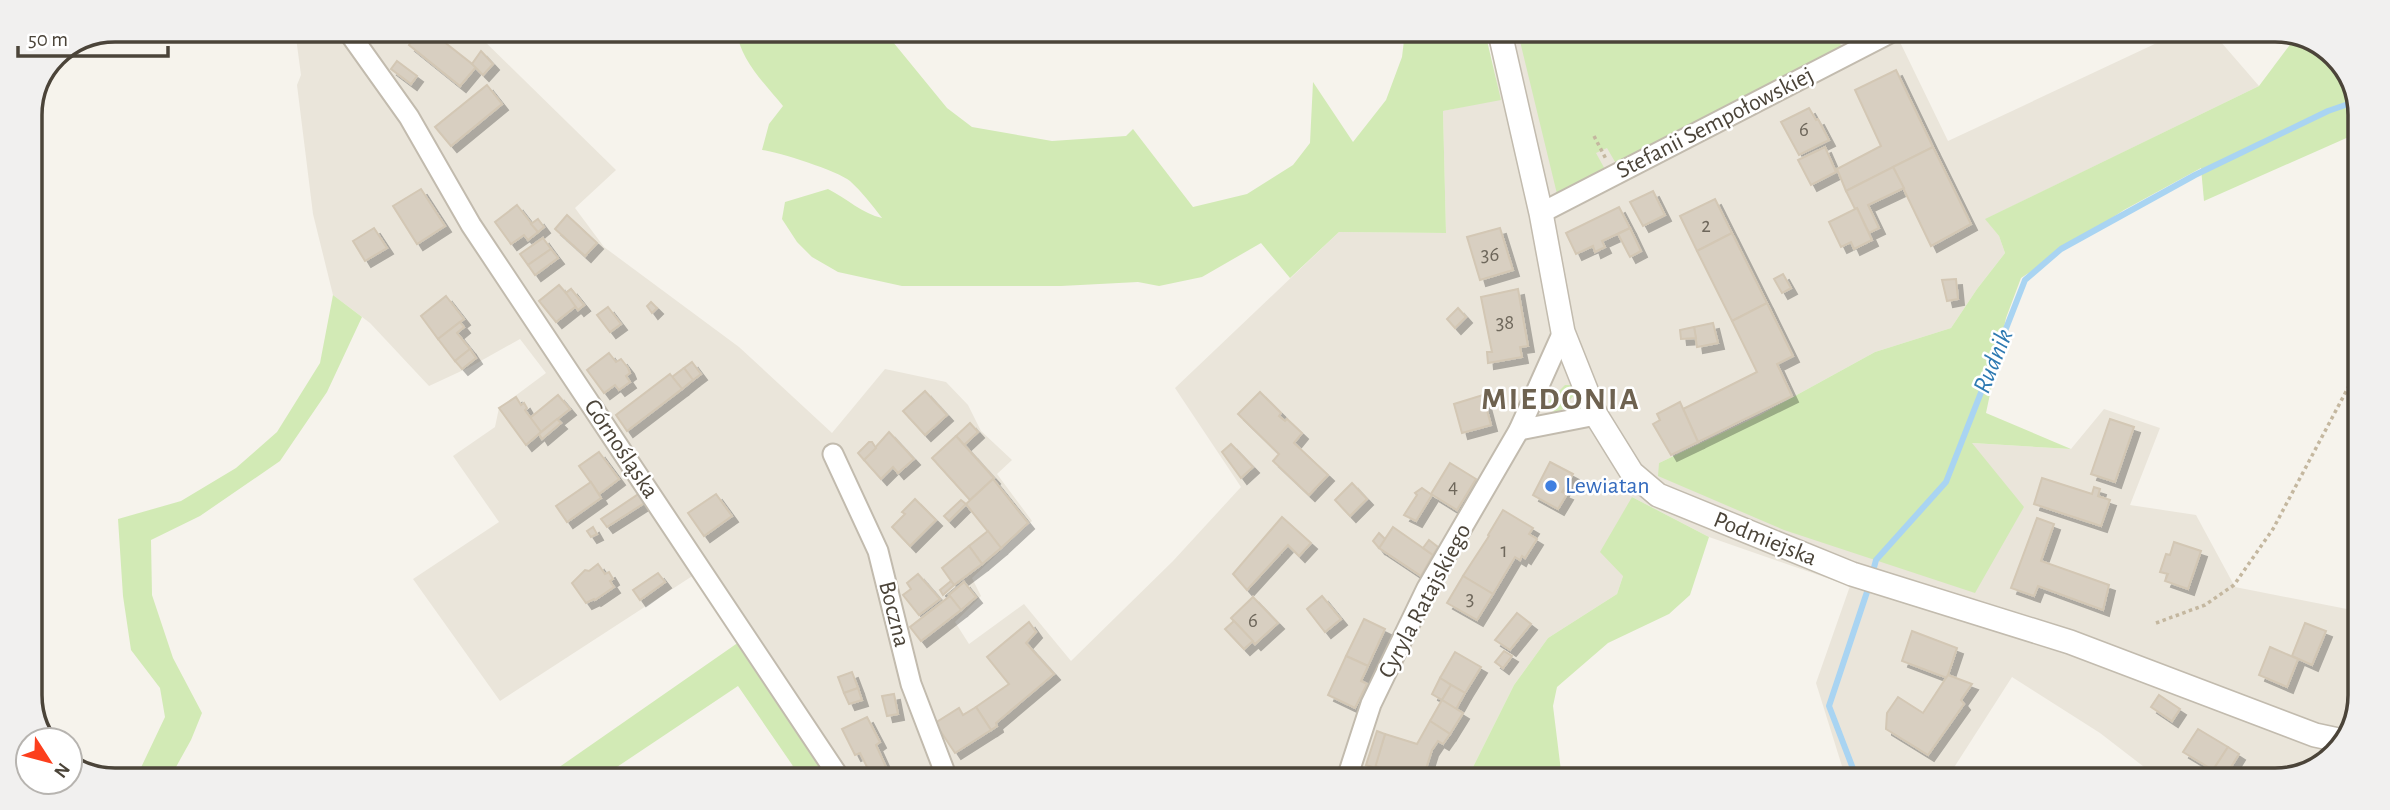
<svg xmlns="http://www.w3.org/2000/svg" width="2390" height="810" font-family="'Alegreya Sans',sans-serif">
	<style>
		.residential { fill: #eae5da }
		.green { fill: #d2eab5 }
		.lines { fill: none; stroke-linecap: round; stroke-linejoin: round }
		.stream { stroke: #a9d4f2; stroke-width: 6 }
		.building { fill: #d8cfc1; stroke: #d3c7b4; stroke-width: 2; filter: url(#shadow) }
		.minor-casing { stroke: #c2bbae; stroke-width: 23 }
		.tertiary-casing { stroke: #c2bbae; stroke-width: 26 }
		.path { stroke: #c4b79f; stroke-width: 3.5; stroke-dasharray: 3.5 3.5; stroke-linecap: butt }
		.minor { stroke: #fff; stroke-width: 19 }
		.tertiary { stroke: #fff; stroke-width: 23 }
		.shop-dot { fill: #3f7fe0; stroke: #fff; stroke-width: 2.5 }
		.labels { text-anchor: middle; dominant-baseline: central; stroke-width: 5; stroke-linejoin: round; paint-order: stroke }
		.number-label { font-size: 21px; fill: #6e675b }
		.street-label { font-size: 24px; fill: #4b4439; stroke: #fff }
		.shop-label { font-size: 24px; fill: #366cbe; stroke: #fff; text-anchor: start }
		.water-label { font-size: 26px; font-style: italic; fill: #2e7ab2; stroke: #fff }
		.district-label { font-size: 32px; font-weight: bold; letter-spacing: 2px; fill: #6e6250; stroke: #fff }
		.rim { fill: none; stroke: #4b4439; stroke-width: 3.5 }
	</style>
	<defs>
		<filter id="shadow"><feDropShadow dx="6" dy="6" stdDeviation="0" flood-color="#0004"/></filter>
	</defs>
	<rect width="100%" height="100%" fill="#f6f3ec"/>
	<polygon class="residential" points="295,30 473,30 616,170 575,208 604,247 739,347 832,433 885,369 946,382 968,405 981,431 1012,460 997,474 1032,521 972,578 981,596 955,622 969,644 1024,604 1071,661 1173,561 1241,487 1175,388 1339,232 1446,233 1443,111 1500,99 1487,32 1913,33 1899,40 1948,141 2176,34 2214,34 2259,86 1986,219 1999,236 2005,253 1977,289 1951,328 1875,352 1760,415 1659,463 1971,443 2071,449 2104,409 2160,428 2130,505 2196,515 2235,587 2357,611 2356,722 2327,763 2276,780 2161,780 2100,733 2012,677 1946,780 1846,779 1816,683 1850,586 1709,537 1632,497 1623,576 1617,594 1548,638 1514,685 1467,779 773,777 793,765 738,685 753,653 697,573 500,701 413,579 499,522 453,456 495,427 499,408 546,373 520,339 470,367 429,386 370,323 333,295 313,214 297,85 301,75"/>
	<g class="green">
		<path d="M 737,31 L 884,31 L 947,108 L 972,127 L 1052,141 L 1126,136 L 1133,129 L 1193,207 L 1247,194 L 1293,165 L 1310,143 L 1313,82 L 1353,142 L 1386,100 L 1402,57 L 1405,32 L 1485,32 L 1501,100 L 1443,111 L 1446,233 L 1339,232 L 1290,278 L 1261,243 L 1202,277 L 1159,286 L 1138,282 L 1061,286 L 902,286 L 838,272 L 812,257 L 797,242 L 782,219 L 785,202 L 828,189 C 846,198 863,214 882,218 C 872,205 862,192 850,181 C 838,171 779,152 762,150 L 769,124 L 783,106 C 766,85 739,59 737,31 Z"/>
		<polygon points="1518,33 1835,33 1844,52 1618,167 1607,148 1596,153 1607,173 1558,198"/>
		<polygon points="2298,34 2302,34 2342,63 2360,109 2360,132 2204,201 2201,168 2124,210 2021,278 2006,318 1986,413 2071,449 1972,443 2024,507 1975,593 1784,530 1658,476 1659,463 1760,415 1875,352 1951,328 1977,289 2005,253 1999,236 1985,219 2259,86"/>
		<polygon points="333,295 362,317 327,392 280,461 200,516 151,540 152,595 173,658 202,713 191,740 171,776 137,776 165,717 160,688 131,650 123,596 118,519 181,501 236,468 277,432 320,363"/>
		<polygon points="1565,385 1571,385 1574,395 1560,412 1554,412 1550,409 1549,401"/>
		<polygon points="1632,497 1709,537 1690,595 1669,614 1608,643 1557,687 1553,706 1562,779 1467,779 1514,685 1548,638 1617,594 1623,576 1600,552"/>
		<polygon points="739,642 831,777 795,777 793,766 738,686 602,777 545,777"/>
	</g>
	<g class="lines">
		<g class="stream">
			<polyline points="1872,575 1876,560 1946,482 2025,280 2061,249 2195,175 2328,111 2357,101"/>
			<polyline points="1857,779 1829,706 1869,586"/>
		</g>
	</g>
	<g class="building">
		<polygon points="420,30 429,30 476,67 460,86 409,45"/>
		<polygon points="481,51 493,64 483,75 472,64"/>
		<polygon points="397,61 417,76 411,84 391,69"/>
		<polygon points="1896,70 1933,147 1846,191 1837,169 1881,146 1855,90"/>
		<polygon points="487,85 502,104 451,146 435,127"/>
		<polygon points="1809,108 1816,120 1818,119 1829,140 1799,155 1781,122"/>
		<polygon points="1825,147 1836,172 1811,185 1798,160"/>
		<polygon points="1933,147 1971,224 1931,246 1893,167"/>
		<polygon points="1893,167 1904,188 1868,205 1879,228 1869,233 1857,208 1855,209 1846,191"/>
		<polygon points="421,189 445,226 417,244 393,206"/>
		<polygon points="1653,191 1665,215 1643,226 1630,202"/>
		<polygon points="1715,199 1732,233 1697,251 1680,216"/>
		<polygon points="517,205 538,232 528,240 524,235 511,244 495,222"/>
		<polygon points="1619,207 1630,228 1602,241 1605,247 1595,252 1593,246 1576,254 1566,233"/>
		<polygon points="1857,208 1872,240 1854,249 1851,242 1841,247 1829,222"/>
		<polygon points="567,215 597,243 585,256 555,229"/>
		<polygon points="538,219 544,227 538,232 531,224"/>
		<polygon points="374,228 387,248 365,261 353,241"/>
		<polygon points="1500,228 1513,270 1480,280 1467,237"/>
		<polygon points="1630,228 1641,251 1630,257 1618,234"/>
		<polygon points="1732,233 1767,303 1732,321 1697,251"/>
		<polygon points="543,238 551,249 528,265 520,254"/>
		<polygon points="551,249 558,258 535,275 528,265"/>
		<polygon points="1783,274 1791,288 1782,293 1774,279"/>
		<polygon points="1956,279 1958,299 1947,301 1942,280"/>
		<polygon points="559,285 566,293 571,289 584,305 578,309 575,307 556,322 539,301"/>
		<polygon points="571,289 584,305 578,310 566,293"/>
		<polygon points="1518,289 1528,346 1520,347 1522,357 1488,363 1487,352 1492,352 1481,297"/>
		<polygon points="446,296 464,319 438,339 421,316"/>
		<polygon points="651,302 657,308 652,313 647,306"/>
		<polygon points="1767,303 1793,356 1777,364 1792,396 1698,442 1683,409 1757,372 1732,321"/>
		<polygon points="608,307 621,324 610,332 597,315"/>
		<polygon points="1458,308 1466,317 1455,328 1447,319"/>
		<polygon points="460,322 464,327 457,333 470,349 455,361 438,339"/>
		<polygon points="1713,323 1718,343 1697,347 1694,327"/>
		<polygon points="1694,327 1696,338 1681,339 1680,330"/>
		<polygon points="470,349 476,358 462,369 455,361"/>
		<polygon points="609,353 616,362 621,359 628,368 630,373 626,376 630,382 619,390 615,385 604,393 587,370"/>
		<polygon points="692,362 701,374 693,380 684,368"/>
		<polygon points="684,368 693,380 682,389 672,377"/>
		<polygon points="670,374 682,389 627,431 616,415"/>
		<polygon points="925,391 947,415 925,435 903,411"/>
		<polygon points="1260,392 1281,413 1279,416 1285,421 1287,419 1302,433 1294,443 1328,475 1309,495 1273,461 1279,454 1238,414"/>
		<polygon points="558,395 570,409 541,432 530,418"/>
		<polygon points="1483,395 1491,425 1462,433 1454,404"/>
		<polygon points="516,397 521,405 524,403 527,408 525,410 541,432 526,445 499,408"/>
		<polygon points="1680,402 1698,442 1671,455 1653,424 1660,420 1657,414"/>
		<polygon points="557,419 561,423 542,439 539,434"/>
		<polygon points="2110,419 2134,427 2115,482 2091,474"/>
		<polygon points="970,423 978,432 964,445 956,436"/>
		<polygon points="889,432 914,459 898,473 893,467 881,479 864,460"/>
		<polygon points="956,436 994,478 970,500 932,458"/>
		<polygon points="869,442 872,442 876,448 864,460 858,453"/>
		<polygon points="1231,444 1253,467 1241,478 1222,452"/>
		<polygon points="599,452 619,479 599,494 579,466"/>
		<polygon points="1550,462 1573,474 1562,492 1567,494 1558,509 1533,495"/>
		<polygon points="1450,463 1476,479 1457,510 1431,494"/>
		<polygon points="2042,478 2092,494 2094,487 2100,489 2098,496 2110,500 2101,526 2034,504"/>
		<polygon points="993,479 1028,523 1001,548 966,504"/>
		<polygon points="591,482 601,498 567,522 556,506"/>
		<polygon points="1352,483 1367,499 1350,516 1335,500"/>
		<polygon points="1422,488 1432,495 1416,521 1404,515 1417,495 1415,493"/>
		<polygon points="640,493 646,502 607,527 601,519"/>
		<polygon points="716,494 732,516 704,536 688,513"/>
		<polygon points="915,499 936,520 910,546 892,527 905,514 902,512"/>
		<polygon points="961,500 966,504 949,521 944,516"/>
		<polygon points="1503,510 1533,528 1529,534 1537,539 1525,558 1522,556 1520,560 1515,557 1493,594 1463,576 1489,536 1488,535"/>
		<polygon points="1282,517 1311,543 1299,556 1288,545 1247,590 1233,574"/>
		<polygon points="2037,518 2054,524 2041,561 2109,585 2103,610 2038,586 2034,596 2011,588"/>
		<polygon points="593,527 597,534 591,537 587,531"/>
		<polygon points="1393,527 1433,555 1421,576 1379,548"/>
		<polygon points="988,531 1001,548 982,564 969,546"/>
		<polygon points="1379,533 1385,539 1379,548 1373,541"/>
		<polygon points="1429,540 1438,547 1433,555 1423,548"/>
		<polygon points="2174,542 2201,551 2188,589 2165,581 2168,574 2160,572 2166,554 2170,555"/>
		<polygon points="969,546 982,564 954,585 942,568"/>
		<polygon points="598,564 605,574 609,572 613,579 610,581 614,587 595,600 594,599 586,603 572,583 585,570 589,571"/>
		<polygon points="658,573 665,582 640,600 633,590"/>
		<polygon points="918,574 940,599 919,615 903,595 911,589 907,583"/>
		<polygon points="1463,576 1493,594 1477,620 1447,603"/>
		<polygon points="951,581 954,585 943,595 940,590"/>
		<polygon points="964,582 976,597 961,610 949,595"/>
		<polygon points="950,596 961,610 921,641 910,627"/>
		<polygon points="1322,596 1341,619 1325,632 1307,609"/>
		<polygon points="1253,597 1278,623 1255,644 1231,618"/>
		<polygon points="1517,613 1531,624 1510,650 1495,640"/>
		<polygon points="1364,619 1385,629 1368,666 1346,656"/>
		<polygon points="1234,621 1253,641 1244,649 1225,629"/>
		<polygon points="1029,622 1036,632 1026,643 1054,674 996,723 997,726 991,730 976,707 1009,684 987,657"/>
		<polygon points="2305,623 2326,631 2312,665 2292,656"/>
		<polygon points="1912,631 1957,648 1947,678 1902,661"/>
		<polygon points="2270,647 2298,659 2287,687 2259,675"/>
		<polygon points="1504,651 1512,656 1503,668 1495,662"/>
		<polygon points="1455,652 1481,667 1465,693 1440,678"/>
		<polygon points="1346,656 1368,666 1361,681 1367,684 1355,708 1328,695"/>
		<polygon points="852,672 858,688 844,693 838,677"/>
		<polygon points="1948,675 1972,684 1961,700 1964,704 1928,755 1886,729 1887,713 1898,697 1923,713"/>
		<polygon points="1440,678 1451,685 1442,700 1432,694"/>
		<polygon points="1451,685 1465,693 1456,709 1442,700"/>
		<polygon points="858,688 862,700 849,704 844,693"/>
		<polygon points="894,694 898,714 887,716 882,696"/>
		<polygon points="2159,695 2180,709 2172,721 2151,707"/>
		<polygon points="1442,700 1463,713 1450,734 1430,721"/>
		<polygon points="976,707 991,730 955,753 935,723 959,708 963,715"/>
		<polygon points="867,717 880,742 876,745 886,767 871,775 860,753 855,755 842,729"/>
		<polygon points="1430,721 1450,734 1443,744 1438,741 1432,750 1424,775 1417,773 1415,778 1375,766 1385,734 1417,744"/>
		<polygon points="2198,729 2228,747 2213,770 2183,752"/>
		<polygon points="1377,731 1385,734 1375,768 1366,765"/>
		<polygon points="2228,747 2239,754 2228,772 2238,778 2238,780 2222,780 2224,777 2213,770"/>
		<polygon points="886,767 892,777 872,777 871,775"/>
	</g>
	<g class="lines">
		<g class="minor-casing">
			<g id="minor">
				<polyline points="347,30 409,117 471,225 839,777"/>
				<polyline points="1541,213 1890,33"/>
				<polyline points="1519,430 1596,415"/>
				<polyline points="833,454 878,551 911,684 947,778"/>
				<polyline points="1347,778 1371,704 1427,588 1519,430 1563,332"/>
			</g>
		</g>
		<g class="tertiary-casing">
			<polyline id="tertiary" points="1500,33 1541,213 1563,332 1596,415 1632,473 1658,495 1852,574 2070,642 2315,735 2343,741"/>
		</g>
		<g class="path">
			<polyline points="1594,136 1606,159"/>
			<polyline points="2156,623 2205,605 2234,585 2273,529 2358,369"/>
		</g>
		<use href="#minor" class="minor"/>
		<use href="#tertiary" class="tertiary"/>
	</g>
	<circle class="shop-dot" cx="1551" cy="486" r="7"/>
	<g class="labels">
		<g class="number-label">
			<text x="1804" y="129">6</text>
			<text x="1706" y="225">2</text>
			<text x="1490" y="254">36</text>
			<text x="1505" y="322">38</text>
			<text x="1453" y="486">4</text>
			<text x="1504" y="550">1</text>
			<text x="1470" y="598">3</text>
			<text x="1253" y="620">6</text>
		</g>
		<g class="street-label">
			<text transform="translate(1715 123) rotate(-27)">Stefanii Sempołowskiej</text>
			<text transform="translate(621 449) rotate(56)">Górnośląska</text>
			<text transform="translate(1765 539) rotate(22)">Podmiejska</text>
			<text transform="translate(1425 601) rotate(-62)">Cyryla Ratajskiego</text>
			<text transform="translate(894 614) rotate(76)">Boczna</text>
		</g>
		<g class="shop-label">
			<text x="1565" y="486">Lewiatan</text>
		</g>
		<g class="water-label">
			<text transform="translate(1993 361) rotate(-68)">Rudnik</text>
		</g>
		<g class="district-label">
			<text x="1561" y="399">MIEDONIA</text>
		</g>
	</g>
	<path d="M0 0H2390V810H0ZM115 42H2275A73 73 0 0 1 2348 115V695A73 73 0 0 1 2275 768H115A73 73 0 0 1 42 695V115A73 73 0 0 1 115 42Z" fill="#f1f0ef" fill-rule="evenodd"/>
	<path class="rim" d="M115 42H2275A73 73 0 0 1 2348 115V695A73 73 0 0 1 2275 768H115A73 73 0 0 1 42 695V115A73 73 0 0 1 115 42Z"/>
	<g transform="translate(49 761) rotate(126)"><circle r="33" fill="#ffffff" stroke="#b7b4b0" stroke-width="2"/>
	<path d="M0-5L12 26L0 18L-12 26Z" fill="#fc3f1d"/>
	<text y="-10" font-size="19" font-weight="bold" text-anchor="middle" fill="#4b4439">N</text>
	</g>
	<path d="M18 46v10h150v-10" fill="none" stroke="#4b4439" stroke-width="3.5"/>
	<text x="28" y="46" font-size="21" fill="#4b4439" stroke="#ffffff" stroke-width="5" paint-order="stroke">50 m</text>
</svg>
